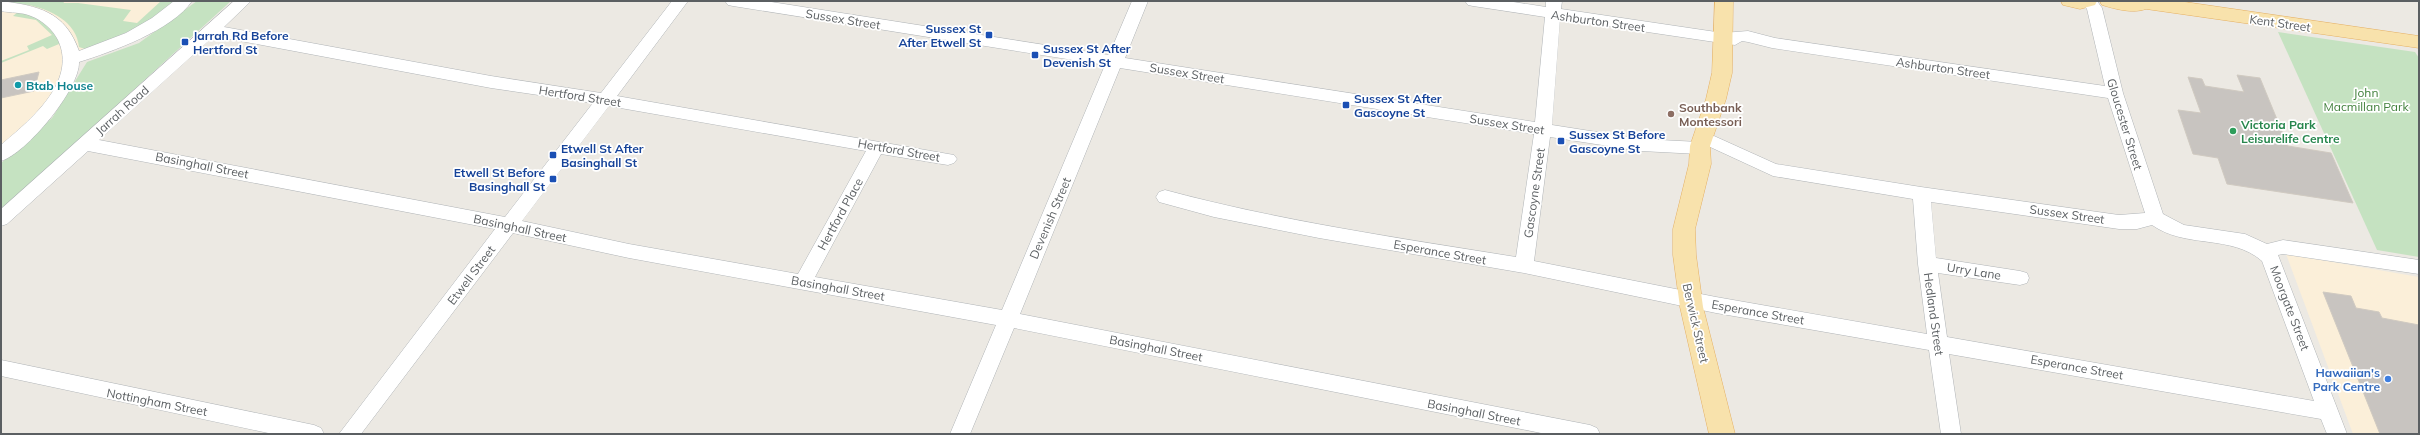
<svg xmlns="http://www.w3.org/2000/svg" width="2420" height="435" font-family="Mulish,sans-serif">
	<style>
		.commercial { fill: #fbefd9 }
		.green { fill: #c5e2c1 }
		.building { fill: #c8c4c0; stroke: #d0cac1 }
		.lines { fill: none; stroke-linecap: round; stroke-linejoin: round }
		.minor-casing { stroke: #b0b4b7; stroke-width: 1 }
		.major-casing { stroke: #e5b063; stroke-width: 1 }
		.minor { fill: #fff; fill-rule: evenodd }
		.major { fill: #f8e2ac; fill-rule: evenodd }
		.transit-dot { fill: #1a4fb4; stroke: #fff; stroke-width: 1.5 }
		.culture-dot { fill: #0f9aa8; stroke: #fff; stroke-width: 1.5 }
		.education-dot { fill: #8d6e63; stroke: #fff; stroke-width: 1.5 }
		.leisure-dot { fill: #2e9e5b; stroke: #fff; stroke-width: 1.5 }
		.shop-dot { fill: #3f7fe0; stroke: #fff; stroke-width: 1.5 }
		.labels { text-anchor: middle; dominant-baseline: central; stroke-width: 3.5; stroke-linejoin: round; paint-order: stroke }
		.street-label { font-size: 12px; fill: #5b5f62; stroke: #fff }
		.transit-label { font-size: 12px; font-weight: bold; fill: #164399; stroke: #fff; text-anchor: start }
		.culture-label { font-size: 12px; font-weight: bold; fill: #0d838f; stroke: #fff; text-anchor: start }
		.park-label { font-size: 12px; fill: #41803c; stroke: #fff }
		.education-label { font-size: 12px; font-weight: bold; fill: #785e54; stroke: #fff; text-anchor: start }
		.leisure-label { font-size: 12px; font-weight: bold; fill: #27864d; stroke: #fff; text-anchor: start }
		.shop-label { font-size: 12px; font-weight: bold; fill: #366cbe; stroke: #fff; text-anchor: end }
	</style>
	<rect width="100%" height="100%" fill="#ece9e3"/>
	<g class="commercial">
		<polygon points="1,1 175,1 161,13 63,61 61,73 49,99 37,114 1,147"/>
		<polygon points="2286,254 2419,277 2419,434 2353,434"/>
	</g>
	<g class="green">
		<path d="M 8,1 L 63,1 L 64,3 L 78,3 L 131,10 L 123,21 L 137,23 L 161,1 L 180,1 L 158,18 L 88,50 L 79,47 C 77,22 50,9 28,5 C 22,4 12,4 8,1 Z"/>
		<polygon points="197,1 231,1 1,211 1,163 52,118 87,62 139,43"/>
		<polygon points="18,12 39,17 62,40 59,44 47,49 43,46 1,63 1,61 29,50 27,46 52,35 36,20 13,16"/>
		<polygon points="2278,32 2415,52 2419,58 2419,257 2377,250"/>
	</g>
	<g class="building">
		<polygon points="39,72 34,91 1,98 1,80"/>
		<polygon points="2237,75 2260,78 2288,146 2331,153 2353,203 2227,184 2218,158 2193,154 2178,110 2201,113 2188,77 2202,79 2205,86 2244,92"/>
		<polygon points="2323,292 2351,296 2356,308 2379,312 2382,318 2419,325 2419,434 2380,434"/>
	</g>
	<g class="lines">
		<g class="minor-casing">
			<g id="minor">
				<path d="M 1,1 C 38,6 65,11 79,51 L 126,33 L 152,18 L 174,1 L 192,1 C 173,30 111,52 79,62 C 80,89 26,154 1,161 L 1,145 C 29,121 78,82 58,40 C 53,30 42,20 31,16 C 22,12 11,13 1,11 Z"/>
				<path d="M 234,1 L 251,1 L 224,27 L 491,76 L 601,93 L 672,1 L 688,1 L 617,96 L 954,155 L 957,159 L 954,163 L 948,165 L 881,154 L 815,277 L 1002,310 L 1105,65 L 733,6 L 728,5 L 725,1 L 765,1 L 1109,55 L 1132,1 L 1148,1 L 1125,58 L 1535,122 L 1545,17 L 1473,6 L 1468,5 L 1465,1 L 1507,1 L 1546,7 L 1546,1 L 1562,1 L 1561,9 L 1723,33 L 1748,31 L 1775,38 L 2105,86 L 2087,9 L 2080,1 L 2097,1 L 2102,8 L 2123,93 L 2163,214 L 2184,225 L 2245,234 L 2267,244 L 2283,240 L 2419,260 L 2419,274 L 2283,254 L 2278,255 L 2347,434 L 2327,434 L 2321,419 L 1949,354 L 1961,434 L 1941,434 L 1929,350 L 1716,313 L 1524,273 L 1319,238 L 1214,217 L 1159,202 L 1156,197 L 1159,192 L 1165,190 C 1280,221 1399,238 1516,257 L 1534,134 L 1120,68 L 1020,314 L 1590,425 L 1597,428 L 1600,434 L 1546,434 L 1014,328 L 970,434 L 950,434 L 996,325 L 629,258 L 513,233 L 361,434 L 339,434 L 495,229 L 88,151 L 7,224 L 1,226 L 1,209 ZM 1560,19 L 1735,45 L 1742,41 L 1748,42 L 1772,48 L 2108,98 L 2145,213 L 2119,215 L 1921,187 L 1776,164 L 1714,136 L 1708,138 L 1705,142 L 1708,146 L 1773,176 L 1913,199 L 1918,264 L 1927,334 L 1716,297 L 1534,261 L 1550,137 L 1641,151 L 1699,154 L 1705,152 L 1708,148 L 1705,144 L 1699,142 L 1641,139 L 1552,125 ZM 214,36 L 491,88 L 593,103 L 505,217 L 99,140 ZM 609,106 L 866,151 L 798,274 L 629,244 L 522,221 ZM 1931,202 L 2119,229 L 2137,229 L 2152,225 C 2186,249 2231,234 2262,261 L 2314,401 L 1947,337 L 1938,273 L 2020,285 L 2027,283 L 2029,278 L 2027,273 L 2020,271 L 1936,258 Z"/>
				<polygon points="1,360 314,425 321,428 324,434 273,434 1,376"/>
			</g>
		</g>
		<g class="major-casing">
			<g id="major">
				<polygon points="1715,1 1733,1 1732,73 1726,99 1710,146 1711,164 1695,229 1696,255 1703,307 1735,434 1709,434 1680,307 1673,255 1673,229 1689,164 1690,146 1706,99 1712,73"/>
				<polygon points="2061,1 2097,1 2095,5 2080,9 2063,5"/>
				<path d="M 2100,1 L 2178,1 L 2419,36 L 2419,48 L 2146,9 C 2133,14 2115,9 2102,5 Z"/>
			</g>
		</g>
		<use href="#minor" class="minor"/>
		<use href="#major" class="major"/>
	</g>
	<g class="transit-dot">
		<rect x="985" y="31" width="8" height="8" rx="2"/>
		<rect x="181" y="38" width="8" height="8" rx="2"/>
		<rect x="1031" y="51" width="8" height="8" rx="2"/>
		<rect x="1342" y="101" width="8" height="8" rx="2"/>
		<rect x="1557" y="137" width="8" height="8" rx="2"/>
		<rect x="549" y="151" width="8" height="8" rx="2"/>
		<rect x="549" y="175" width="8" height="8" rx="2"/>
	</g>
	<circle class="culture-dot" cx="18" cy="85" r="4"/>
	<circle class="education-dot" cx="1671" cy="114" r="4"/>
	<circle class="leisure-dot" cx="2233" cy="131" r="4"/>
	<circle class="shop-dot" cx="2388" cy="379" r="4"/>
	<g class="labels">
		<g class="street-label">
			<text transform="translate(843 19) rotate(9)">Sussex Street</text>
			<text transform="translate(1598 21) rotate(8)">Ashburton Street</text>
			<text transform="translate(2280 23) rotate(8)">Kent Street</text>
			<text transform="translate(1943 68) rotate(8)">Ashburton Street</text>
			<text transform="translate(1187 73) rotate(9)">Sussex Street</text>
			<text transform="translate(580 96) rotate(9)">Hertford Street</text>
			<text transform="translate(122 110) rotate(-42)">Jarrah Road</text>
			<text transform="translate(1507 124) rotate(9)">Sussex Street</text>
			<text transform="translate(2125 124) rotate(73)">Gloucester Street</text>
			<text transform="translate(899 150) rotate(10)">Hertford Street</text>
			<text transform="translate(202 165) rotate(11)">Basinghall Street</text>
			<text transform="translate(1534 193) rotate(-82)">Gascoyne Street</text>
			<text transform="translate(840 214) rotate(-61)">Hertford Place</text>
			<text transform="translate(2067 214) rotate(8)">Sussex Street</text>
			<text transform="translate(1050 218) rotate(-67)">Devenish Street</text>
			<text transform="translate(520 228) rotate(12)">Basinghall Street</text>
			<text transform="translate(1440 252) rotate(10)">Esperance Street</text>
			<text transform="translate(1974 271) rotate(9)">Urry Lane</text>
			<text transform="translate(471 275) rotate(-53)">Etwell Street</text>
			<text transform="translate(838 288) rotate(10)">Basinghall Street</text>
			<text transform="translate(2290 308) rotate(69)">Moorgate Street</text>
			<text transform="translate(1758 312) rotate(10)">Esperance Street</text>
			<text transform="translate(1934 314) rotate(82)">Hedland Street</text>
			<text transform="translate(1696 323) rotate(77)">Berwick Street</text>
			<text transform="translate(1156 348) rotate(11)">Basinghall Street</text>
			<text transform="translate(2077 367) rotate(10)">Esperance Street</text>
			<text transform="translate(157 402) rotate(11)">Nottingham Street</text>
			<text transform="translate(1474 412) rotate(11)">Basinghall Street</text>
		</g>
		<g class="transit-label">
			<text x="981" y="28" text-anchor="end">Sussex St<tspan x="981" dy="14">After Etwell St</tspan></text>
			<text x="193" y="35">Jarrah Rd Before<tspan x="193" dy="14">Hertford St</tspan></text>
			<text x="1043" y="48">Sussex St After<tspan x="1043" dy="14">Devenish St</tspan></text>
			<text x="1354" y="98">Sussex St After<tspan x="1354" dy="14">Gascoyne St</tspan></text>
			<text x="1569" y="134">Sussex St Before<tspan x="1569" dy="14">Gascoyne St</tspan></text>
			<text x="561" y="148">Etwell St After<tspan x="561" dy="14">Basinghall St</tspan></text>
			<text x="545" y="172" text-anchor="end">Etwell St Before<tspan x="545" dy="14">Basinghall St</tspan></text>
		</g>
		<g class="culture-label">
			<text x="26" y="85">Btab House</text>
		</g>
		<g class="park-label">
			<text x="2366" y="92">John<tspan x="2366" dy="14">Macmillan Park</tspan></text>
		</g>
		<g class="education-label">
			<text x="1679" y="107">Southbank<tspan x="1679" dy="14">Montessori</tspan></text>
		</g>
		<g class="leisure-label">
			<text x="2241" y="124">Victoria Park<tspan x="2241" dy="14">Leisurelife Centre</tspan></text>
		</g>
		<g class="shop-label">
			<text x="2380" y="372">Hawaiian's<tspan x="2380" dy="14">Park Centre</tspan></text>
		</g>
	</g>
	<rect width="2420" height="435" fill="none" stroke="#5b5f62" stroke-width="4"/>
</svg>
